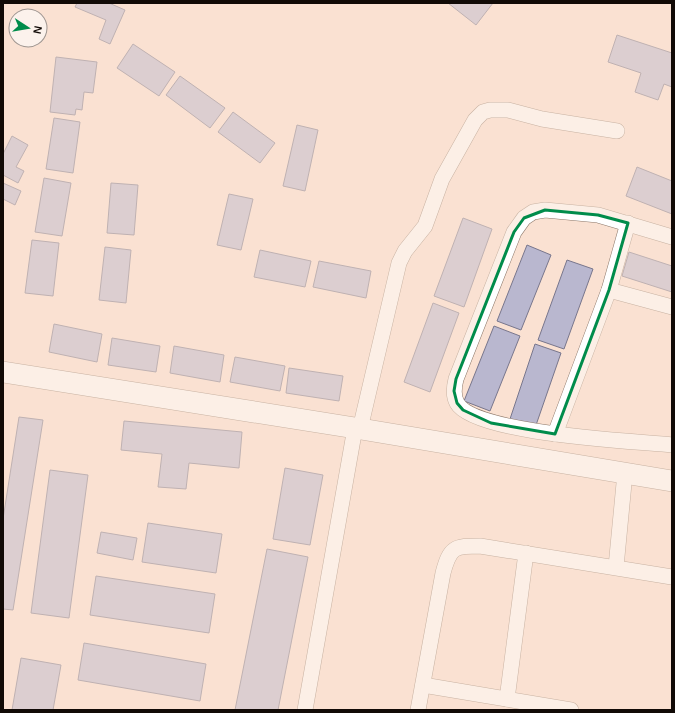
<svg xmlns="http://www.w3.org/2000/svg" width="675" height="713" font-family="Arial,sans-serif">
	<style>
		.building { fill: #b9b7cf; stroke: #78768c }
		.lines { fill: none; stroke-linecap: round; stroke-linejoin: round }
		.street-casing { stroke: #8d786a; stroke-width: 16 }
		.secondary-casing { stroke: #8d786a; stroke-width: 22 }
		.street { stroke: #fff; stroke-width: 15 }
		.secondary { stroke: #fff; stroke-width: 21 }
		.marked { fill: none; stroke: #008c4b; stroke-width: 3; stroke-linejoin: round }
	</style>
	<rect width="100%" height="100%" fill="#fae1d2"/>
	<g class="building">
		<polygon points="77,3 109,3 125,10 110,44 99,39 106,20 75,7"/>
		<polygon points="448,3 493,3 476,25"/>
		<polygon points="617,35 672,53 672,87 664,84 658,100 635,92 641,73 608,62"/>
		<polygon points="133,44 175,72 159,96 117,68"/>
		<polygon points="56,57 97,62 93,93 84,92 82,110 76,109 75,115 50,112"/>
		<polygon points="180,76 225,108 210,128 166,95"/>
		<polygon points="233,112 275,143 260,163 218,132"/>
		<polygon points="54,118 80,122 73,173 46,169"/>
		<polygon points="297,125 318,130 305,191 283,186"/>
		<polygon points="12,136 28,145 16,167 24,171 18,183 3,175 3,154"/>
		<polygon points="637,167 672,181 672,214 626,196"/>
		<polygon points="44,178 71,183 62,236 35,232"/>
		<polygon points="3,183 21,191 15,205 3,199"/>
		<polygon points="111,183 138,185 134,235 107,233"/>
		<polygon points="229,194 253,199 241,250 217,245"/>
		<polygon points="463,218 492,229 464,307 434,296"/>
		<polygon points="32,240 59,243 53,296 25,293"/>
		<polygon points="527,245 551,255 521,330 497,321"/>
		<polygon points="105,247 131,250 126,303 99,300"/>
		<polygon points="260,250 311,261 305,287 254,277"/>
		<polygon points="629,252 672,266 672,292 622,276"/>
		<polygon points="567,260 593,269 564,349 538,340"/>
		<polygon points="319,261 371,271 366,298 313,287"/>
		<polygon points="433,303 459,313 430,392 404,382"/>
		<polygon points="54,324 102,334 97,362 49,352"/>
		<polygon points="494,326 520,336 490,411 464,401"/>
		<polygon points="112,338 160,346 156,372 108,365"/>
		<polygon points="535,344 561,353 535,428 510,419"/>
		<polygon points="174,346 224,355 220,382 170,373"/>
		<polygon points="235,357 285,366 280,391 230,382"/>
		<polygon points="289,368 343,376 339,401 286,393"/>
		<polygon points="19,417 43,420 13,610 3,609 3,519"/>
		<polygon points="124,421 242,432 239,468 189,463 186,489 158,487 162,454 121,450"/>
		<polygon points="285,468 323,475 310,545 273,539"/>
		<polygon points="50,470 88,475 69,618 31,613"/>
		<polygon points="148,523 222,534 216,573 142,562"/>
		<polygon points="101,532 137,538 133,560 97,553"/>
		<polygon points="267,549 308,557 278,710 235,710"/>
		<polygon points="96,576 215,594 209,633 90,615"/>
		<polygon points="84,643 206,664 200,701 78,680"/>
		<polygon points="21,658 61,665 53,710 12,710"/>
	</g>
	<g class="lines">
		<g class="street-casing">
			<g id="street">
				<path d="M 672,237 L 598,215 L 545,210 L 533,212 L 524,218 L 514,232 L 456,379 C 454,387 453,396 457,403 C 474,434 634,441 672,445"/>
				<polyline points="609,290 672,307"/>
				<polyline points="360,429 399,263 405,251 425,226 442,179 475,120 483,112 490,110 508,110 542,119 617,131"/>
				<polyline points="555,434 609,290 628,223"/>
				<polyline points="616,567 625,473"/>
				<polyline points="423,685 571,710"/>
				<polyline points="507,699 526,553"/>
				<polyline points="305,710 355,428"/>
				<path d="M 418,710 L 443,573 C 450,547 454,546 480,546 L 672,577"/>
			</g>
		</g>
		<g class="secondary-casing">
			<polyline id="secondary" points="3,372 355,428 672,481"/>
		</g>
		<use href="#street" class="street"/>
		<use href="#secondary" class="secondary"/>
	</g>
	<path d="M0 0H675V713H0ZM 545,210 L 598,215 L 628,223 L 609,290 L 555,434 L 491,423 L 463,410 L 457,403 L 454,391 L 456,379 L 514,232 L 524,218 Z" fill="#fae1d2" fill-opacity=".55" fill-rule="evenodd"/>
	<path class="marked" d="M 545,210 L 598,215 L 628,223 L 609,290 L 555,434 L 491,423 L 463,410 L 457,403 L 454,391 L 456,379 L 514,232 L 524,218 Z"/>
	<rect width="675" height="713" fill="none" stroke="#110a06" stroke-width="8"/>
	<g transform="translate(28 28) rotate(102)"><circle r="19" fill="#fcf2ec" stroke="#9e9590"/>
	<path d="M0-3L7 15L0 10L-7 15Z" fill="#008c4b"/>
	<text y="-6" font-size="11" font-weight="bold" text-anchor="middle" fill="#110a06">N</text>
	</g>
</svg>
